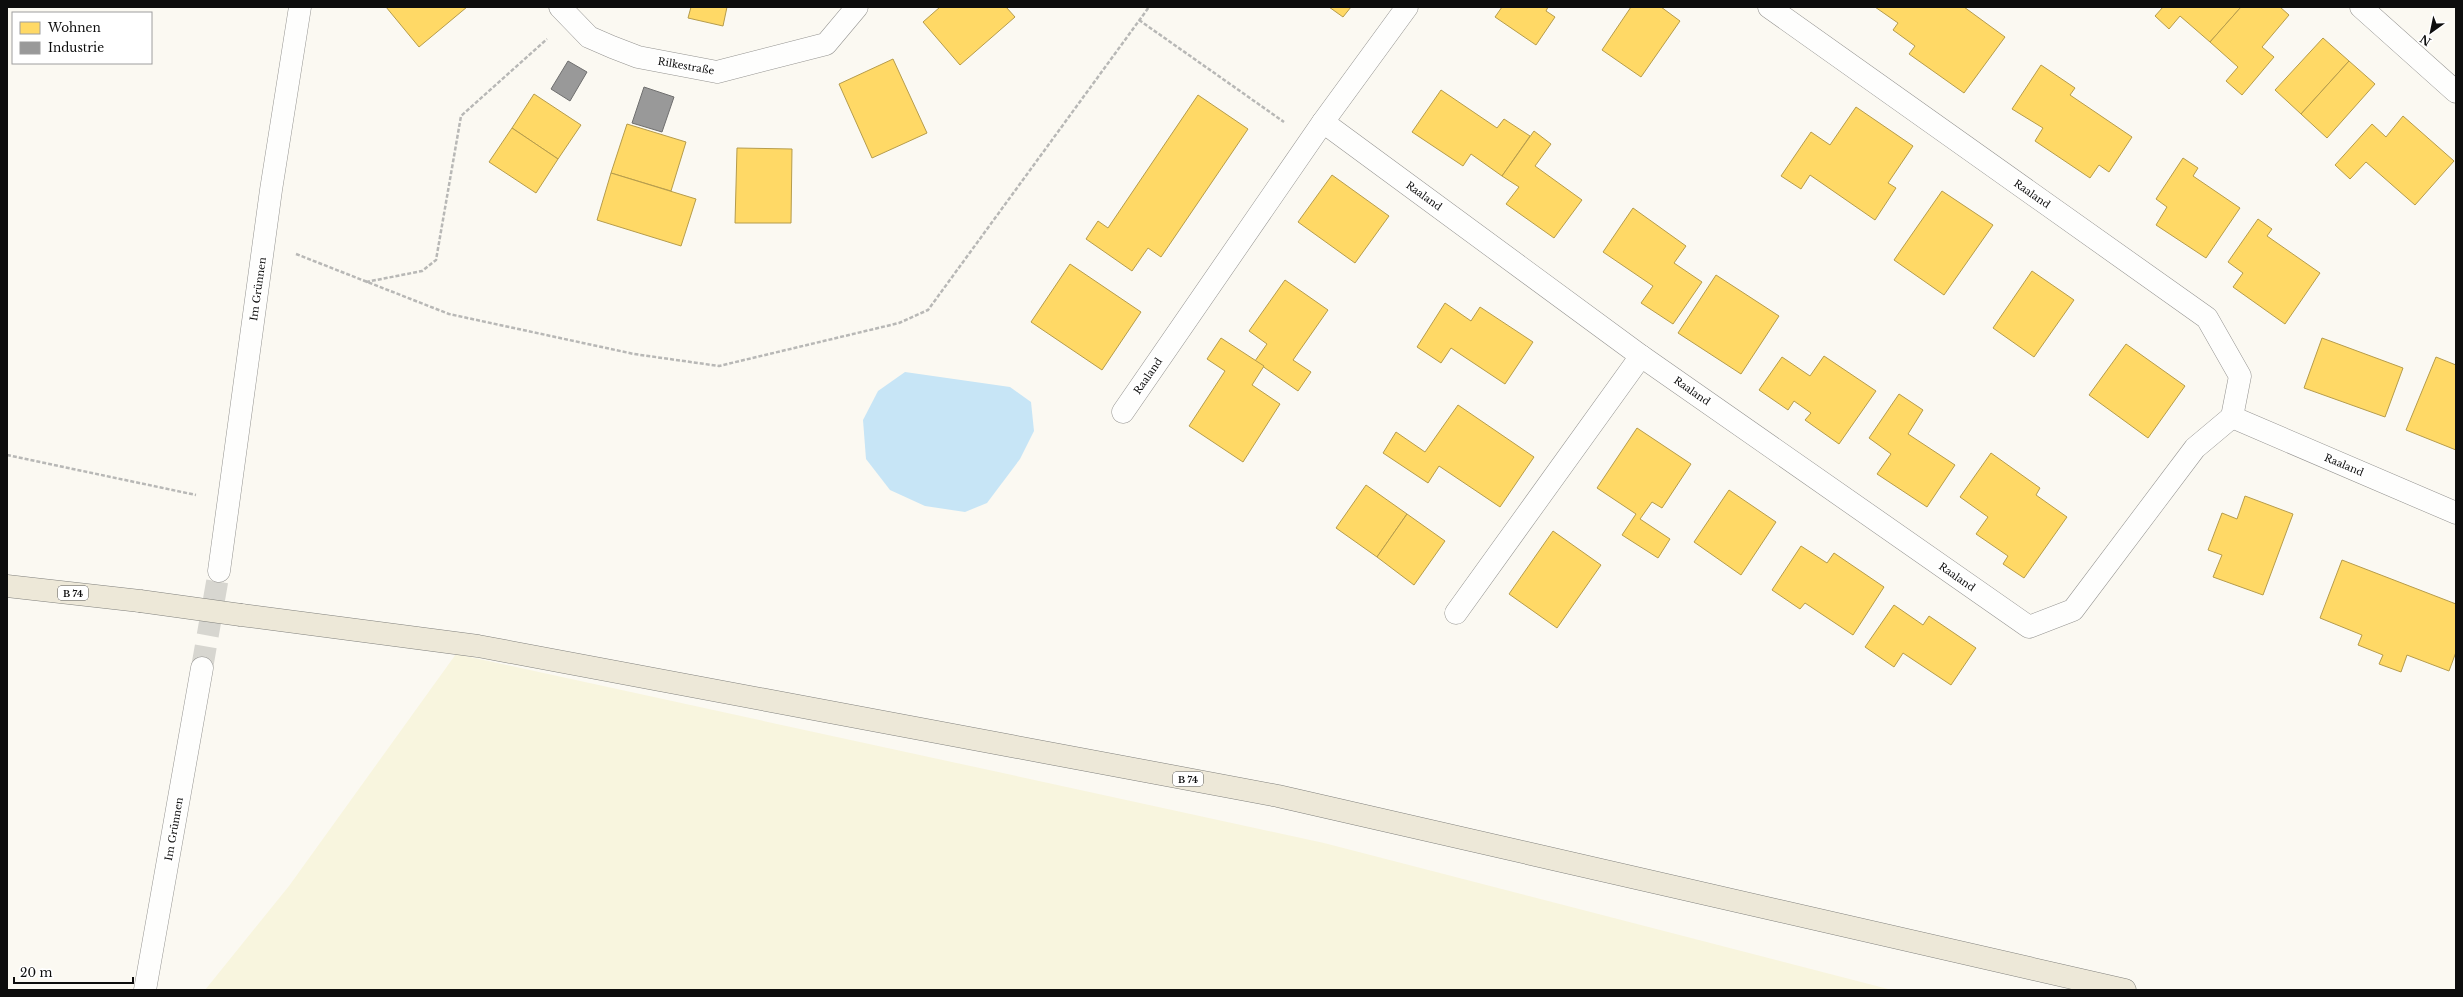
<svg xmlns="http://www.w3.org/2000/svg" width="2463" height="997" font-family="'Libre Baskerville',serif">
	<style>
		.farmland { fill: #f8f5de }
		.water { fill: #c7e5f6 }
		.homes { fill: #ffd966; stroke: #b69c4b }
		.industry { fill: #999; stroke: #6f6f6f }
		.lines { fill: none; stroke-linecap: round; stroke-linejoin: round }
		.minor-tunnel { stroke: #d7d6d0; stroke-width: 22; stroke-dasharray: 22 11; stroke-linecap: butt }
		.minor-casing { stroke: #949390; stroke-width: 23 }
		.primary-casing { stroke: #81817d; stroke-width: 23 }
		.path { stroke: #b8b8b6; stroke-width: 2.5; stroke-dasharray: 4 2; stroke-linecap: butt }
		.minor { stroke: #fefefd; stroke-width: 22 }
		.primary { stroke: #ede8d8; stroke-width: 22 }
		.primary-bridge-casing { stroke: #81817d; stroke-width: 23; stroke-linecap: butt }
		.primary-bridge { stroke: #ede8d8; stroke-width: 22 }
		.labels { text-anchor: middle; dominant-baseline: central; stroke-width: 4; stroke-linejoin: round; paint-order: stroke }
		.shield { fill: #fff; stroke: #565656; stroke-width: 1 }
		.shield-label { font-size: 9px; font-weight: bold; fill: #0d0d0d }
		.street-label { font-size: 10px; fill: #0d0d0d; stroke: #fff }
	</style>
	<rect width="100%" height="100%" fill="#fbf9f2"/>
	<polygon class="farmland" points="456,654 1324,843 1892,990 205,990 289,886"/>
	<polygon class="water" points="905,372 1010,387 1031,402 1034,431 1020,459 987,503 965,512 925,506 890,490 866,459 863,420 878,391"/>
	<g class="homes">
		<polygon points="386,7 467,7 419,47"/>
		<polygon points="691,7 727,7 723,26 688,18"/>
		<polygon points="940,7 1006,7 1015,17 960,65 923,22"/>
		<polygon points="1329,7 1351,7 1343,17"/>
		<polygon points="1502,7 1548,7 1546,11 1555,17 1536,45 1495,17"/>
		<polygon points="1631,7 1661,7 1680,21 1641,77 1602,50"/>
		<polygon points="1875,7 1964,7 2005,37 1964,93 1909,54 1915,46 1893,30 1898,23"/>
		<polygon points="2163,7 2241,7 2210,42 2180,16 2169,29 2155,16"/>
		<polygon points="2241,7 2280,7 2289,15 2262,47 2274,57 2242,95 2226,81 2238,67 2210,42"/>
		<polygon points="2323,38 2349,61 2301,114 2275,90"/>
		<polygon points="893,59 927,133 872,158 839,84"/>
		<polygon points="2349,61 2375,84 2327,138 2301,114"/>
		<polygon points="2041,65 2075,88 2070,95 2132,137 2109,172 2099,165 2090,178 2035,141 2043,128 2012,109"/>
		<polygon points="1441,90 1497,128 1504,119 1530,136 1502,176 1471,154 1463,166 1412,132"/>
		<polygon points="534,94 581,125 558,159 512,128"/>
		<polygon points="1198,95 1248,129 1161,257 1148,248 1132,271 1086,239 1098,221 1108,228"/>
		<polygon points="1856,107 1913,146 1888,183 1896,188 1875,220 1810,175 1801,189 1781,176 1811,132 1830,145"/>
		<polygon points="2403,116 2454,161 2415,205 2366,162 2350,179 2335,165 2372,124 2386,137"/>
		<polygon points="627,124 686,142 671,191 611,173"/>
		<polygon points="512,128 558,159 536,193 489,162"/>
		<polygon points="1534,131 1551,144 1535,166 1582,200 1554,238 1506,204 1519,187 1502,176"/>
		<polygon points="737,148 792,149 791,223 735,223"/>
		<polygon points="2183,158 2198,168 2193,176 2240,208 2206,258 2156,225 2167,207 2156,199"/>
		<polygon points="611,173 696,199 681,246 597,220"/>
		<polygon points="1332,175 1389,216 1355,263 1298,222"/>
		<polygon points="1942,191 1993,225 1944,295 1894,260"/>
		<polygon points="1633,208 1686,246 1674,263 1702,282 1673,324 1641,303 1653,286 1603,252"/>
		<polygon points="2258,219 2272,229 2267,236 2320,273 2285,324 2233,287 2243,273 2228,262"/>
		<polygon points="1070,264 1141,312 1102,370 1031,322"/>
		<polygon points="2032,271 2074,300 2034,357 1993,328"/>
		<polygon points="1716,275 1779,316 1741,374 1678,333"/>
		<polygon points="1285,280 1328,310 1293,360 1311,372 1298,391 1255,361 1267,344 1249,331"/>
		<polygon points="1445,303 1471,321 1480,307 1533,342 1505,384 1451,348 1441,363 1417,347"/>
		<polygon points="1221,338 1264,366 1252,385 1280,404 1243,462 1189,426 1225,371 1207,359"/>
		<polygon points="2322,338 2403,368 2385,417 2304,388"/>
		<polygon points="2126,344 2185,386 2148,438 2089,395"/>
		<polygon points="1824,356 1876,391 1839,444 1805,420 1811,413 1794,401 1788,410 1759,390 1782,357 1810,376"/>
		<polygon points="2436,357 2456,365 2456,450 2406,430"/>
		<polygon points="1899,394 1923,410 1908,434 1955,465 1927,507 1877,474 1891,454 1869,438"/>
		<polygon points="1458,405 1534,457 1500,507 1439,466 1428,483 1383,453 1396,432 1425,452"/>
		<polygon points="1637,428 1691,464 1662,508 1652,502 1640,519 1670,539 1658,558 1622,535 1636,514 1597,488"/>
		<polygon points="1991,453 2040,488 2036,495 2067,517 2024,578 2003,564 2008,556 1976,534 1988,517 1960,497"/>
		<polygon points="1366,485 1407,514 1377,557 1336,528"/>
		<polygon points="1729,490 1776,522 1741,575 1694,542"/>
		<polygon points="2245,496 2293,514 2263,595 2213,577 2222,555 2208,550 2222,513 2237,519"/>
		<polygon points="1407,514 1445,541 1414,585 1377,557"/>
		<polygon points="1553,531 1601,565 1557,628 1509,594"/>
		<polygon points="1801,546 1827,563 1834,553 1884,587 1853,635 1805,603 1800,609 1772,590"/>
		<polygon points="2342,560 2456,604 2456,652 2449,671 2407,655 2401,672 2379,664 2383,655 2358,645 2362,635 2320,618"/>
		<polygon points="1894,605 1923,625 1929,616 1976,648 1951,685 1903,653 1894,667 1865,647"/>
	</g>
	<g class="industry">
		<polygon points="568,61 587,72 570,101 551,89"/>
		<polygon points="644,87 674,97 662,132 632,123"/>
	</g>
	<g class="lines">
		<polyline class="minor-tunnel" points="202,668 219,571"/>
		<g class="minor-casing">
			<g id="minor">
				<polyline points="560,7 589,37 612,47 638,57 717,72 826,44 857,7"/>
				<polyline points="1769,7 2207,318 2240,376 2232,417 2456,513"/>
				<polyline points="2361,7 2456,92"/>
				<polyline points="1323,122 1641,356 2029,627 2073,610 2195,448 2232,417"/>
				<polyline points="1123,412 1323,122 1407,7"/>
				<polyline points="219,571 271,190 300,7"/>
				<polyline points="1456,613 1641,356"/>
				<polyline points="145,990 202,668"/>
			</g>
		</g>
		<g class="primary-casing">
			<g id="primary">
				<polyline points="7,586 140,601"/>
				<polyline points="241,615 478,646 1278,796 2125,990"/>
			</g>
		</g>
		<g class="path">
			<polyline points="1139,20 1284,122"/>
			<polyline points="296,254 449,314 634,354 719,366 899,323 928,310 1149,7"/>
			<polyline points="366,282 422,271 436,260 461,116 547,39"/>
			<polyline points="7,455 196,495"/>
		</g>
		<use href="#minor" class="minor"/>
		<use href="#primary" class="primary"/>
		<g class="primary-bridge-casing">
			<polyline id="primary-bridge" points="140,601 241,615"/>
		</g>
		<use href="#primary-bridge" class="primary-bridge"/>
	</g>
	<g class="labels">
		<g class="shield">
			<rect x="58" y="586" width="30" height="14" rx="3"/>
			<rect x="1173" y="772" width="30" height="14" rx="3"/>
		</g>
		<g class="shield-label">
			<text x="73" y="593">B 74</text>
			<text x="1188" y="779">B 74</text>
		</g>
		<g class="street-label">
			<text transform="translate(686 66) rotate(10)">Rilkestraße</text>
			<text transform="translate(2032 194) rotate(35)">Raaland</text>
			<text transform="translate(1424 196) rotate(36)">Raaland</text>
			<text transform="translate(258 289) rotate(-82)">Im Grünnen</text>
			<text transform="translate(1148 376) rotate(-55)">Raaland</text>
			<text transform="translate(1692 391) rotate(35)">Raaland</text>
			<text transform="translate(2344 465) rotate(23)">Raaland</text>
			<text transform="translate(1957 577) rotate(35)">Raaland</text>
			<text transform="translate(174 829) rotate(-80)">Im Grünnen</text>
		</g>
	</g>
	<rect width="2463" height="997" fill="none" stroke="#0d0d0d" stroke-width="16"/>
	<rect x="12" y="12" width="140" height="52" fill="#ffffff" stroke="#9e9e9e"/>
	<rect x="20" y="22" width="20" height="12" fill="#ffd966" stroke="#9e9e9e"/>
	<text x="48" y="32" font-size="12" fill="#0d0d0d">Wohnen</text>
	<rect x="20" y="42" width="20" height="12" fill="#999999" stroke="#9e9e9e"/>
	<text x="48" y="52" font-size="12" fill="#0d0d0d">Industrie</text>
	<g transform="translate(2431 32) rotate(213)" stroke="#ffffff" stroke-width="3" paint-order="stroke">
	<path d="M0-3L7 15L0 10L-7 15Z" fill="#0d0d0d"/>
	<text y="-6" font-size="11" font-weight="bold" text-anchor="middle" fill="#0d0d0d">N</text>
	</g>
	<path d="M14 977v6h119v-6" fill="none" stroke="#0d0d0d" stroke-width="2"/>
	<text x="20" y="977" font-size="12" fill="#0d0d0d" stroke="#ffffff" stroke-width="3" paint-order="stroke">20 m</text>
</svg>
